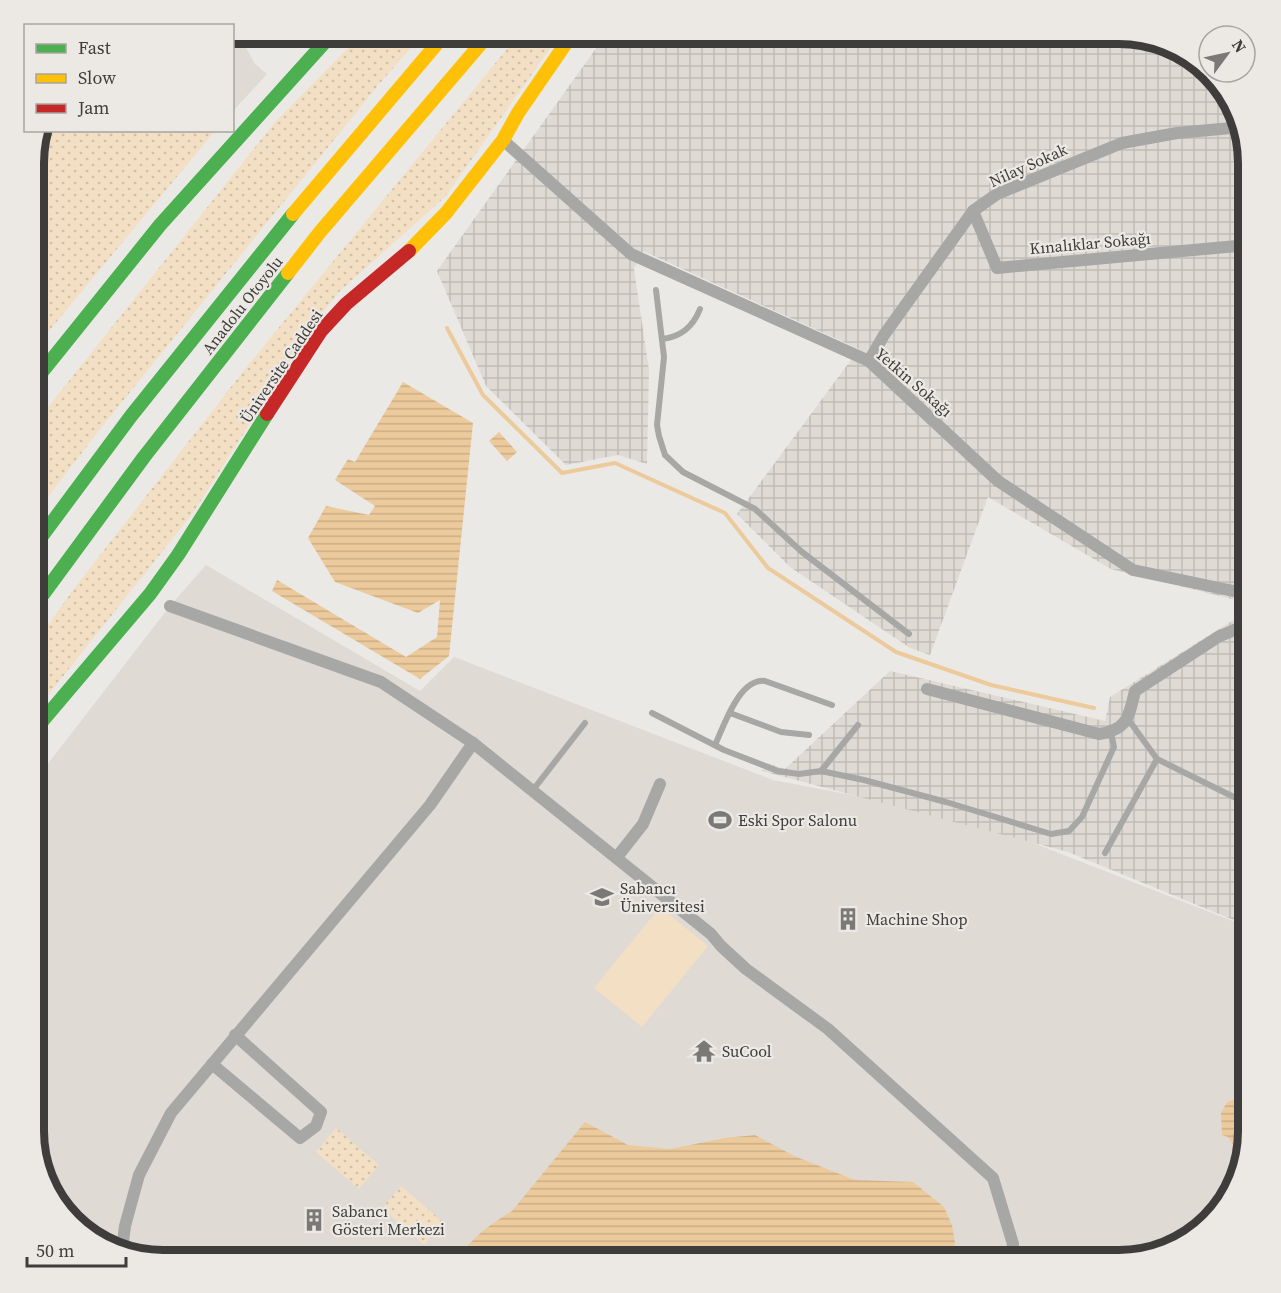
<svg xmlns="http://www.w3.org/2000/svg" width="1281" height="1293" font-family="'Source Serif 4',serif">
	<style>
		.built { fill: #dfdad3 }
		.industrial { fill: url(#industrial-grid) }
		.grass { fill: url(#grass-dots) }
		.forest { fill: url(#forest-firs) }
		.green { fill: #f3dfc4 }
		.water { fill: url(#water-rules) }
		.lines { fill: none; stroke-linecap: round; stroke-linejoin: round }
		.stream { stroke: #ecca9c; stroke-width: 4 }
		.lane { stroke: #a7a7a6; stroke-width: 6 }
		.street { stroke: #a7a7a6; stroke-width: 12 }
		.fast { stroke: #4caf50; stroke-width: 14 }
		.slow { stroke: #ffc107; stroke-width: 14 }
		.jam { stroke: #c62828; stroke-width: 14 }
		.labels { text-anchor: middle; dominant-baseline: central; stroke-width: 4.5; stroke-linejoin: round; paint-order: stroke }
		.street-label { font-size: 16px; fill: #3e3d3b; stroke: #ece9e5 }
		.poi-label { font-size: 16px; fill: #3e3d3b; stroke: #ece9e5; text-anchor: start }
		.rim { fill: none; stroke: #3e3d3b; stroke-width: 8 }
	</style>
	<defs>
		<pattern id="industrial-grid" width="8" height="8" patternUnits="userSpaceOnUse" patternTransform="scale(1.5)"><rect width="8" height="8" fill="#dfdad3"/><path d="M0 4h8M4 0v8" fill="none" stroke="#c0bcb6"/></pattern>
		<pattern id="grass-dots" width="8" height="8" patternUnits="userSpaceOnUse" patternTransform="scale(1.5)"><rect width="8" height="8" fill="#f3dfc4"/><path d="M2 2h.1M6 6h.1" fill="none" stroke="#d1c0a9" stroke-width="1.8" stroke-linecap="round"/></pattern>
		<pattern id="forest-firs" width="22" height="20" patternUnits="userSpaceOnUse" patternTransform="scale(1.5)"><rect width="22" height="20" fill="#f3dfc4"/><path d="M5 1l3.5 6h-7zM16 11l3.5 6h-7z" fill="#d1c0a9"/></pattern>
		<pattern id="water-rules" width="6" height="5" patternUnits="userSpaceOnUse" patternTransform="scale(1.5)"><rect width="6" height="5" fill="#ecca9c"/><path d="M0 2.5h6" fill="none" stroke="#cbae87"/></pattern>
	</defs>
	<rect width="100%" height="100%" fill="#ebe9e6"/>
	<g class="built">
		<polygon points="233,33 238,33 255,64 267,74 233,111"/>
		<polygon points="206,565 420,691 454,657 773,780 967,817 1248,927 1248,1130 1235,1187 1203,1228 1160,1253 1118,1260 163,1260 106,1247 65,1215 40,1172 33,1130 33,783 170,606"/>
	</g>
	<g class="industrial">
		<polygon points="607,33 1126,33 1176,47 1216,78 1241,121 1248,163 1248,603 1111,569 988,497 930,655 910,648 790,567 737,514 859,349 643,251 634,269 649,370 647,464 618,455 566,465 486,386 437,271"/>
		<polygon points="1248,611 1248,926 1068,852 762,771 767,763 785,769 890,671 1105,721 1110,697"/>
	</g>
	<g class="grass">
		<polygon points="363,33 424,33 380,83 101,428 33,516 33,426 276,121"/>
		<polygon points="520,33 561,33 445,197 340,291 313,324 193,513 33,714 33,646 76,586 249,364"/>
		<polygon points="40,131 215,131 33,350 33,252 38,249 35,149"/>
		<polygon points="336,1128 379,1165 359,1189 316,1152"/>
		<polygon points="401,1186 443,1222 424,1245 382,1208"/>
	</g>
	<polygon class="forest" points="35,149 38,250 33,252 33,154"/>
	<polygon class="green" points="660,907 708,946 642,1027 594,988"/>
	<g class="water">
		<polygon points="403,382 473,423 449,656 420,679 272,591 277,580 406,657 437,637 440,600 418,613 335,582 308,538 326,506 369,515 375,506 335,480 348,459 355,462"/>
		<polygon points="499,432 517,452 507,461 489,441"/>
		<polygon points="1248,1087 1248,1130 1237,1173 1232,1167 1234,1146 1228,1137 1222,1135 1221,1113 1227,1102 1240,1098"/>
		<path d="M 585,1122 L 628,1145 L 670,1149 L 725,1138 L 755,1135 L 794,1156 L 855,1180 L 913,1182 L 944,1207 L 952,1225 L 955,1243 L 950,1260 L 457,1260 C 472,1237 489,1225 512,1211 Z"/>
	</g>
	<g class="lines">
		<polyline class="stream" points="447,328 483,395 562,473 615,463 725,513 768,568 896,652 991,685 1094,708"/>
		<g class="lane">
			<polyline points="656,290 664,357 657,425 659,436 665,455 683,472 755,509 802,552 909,634"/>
			<path d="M 662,339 C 681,337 693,327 700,309"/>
			<polyline points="652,713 724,750 778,771 799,774 821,771 864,780 946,802 1051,834 1069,831 1082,817 1114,747 1111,733"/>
			<polyline points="730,713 781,732 809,735"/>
			<polyline points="1128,719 1157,759 1248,804"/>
			<path d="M 715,745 C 724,726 739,678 765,681 L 832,705"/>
			<polyline points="821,771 858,725"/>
			<polyline points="533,790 585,723"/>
			<polyline points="1105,853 1157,759"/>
		</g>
		<g class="street">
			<polyline points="503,140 631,254 869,361 998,481 1133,570 1248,594"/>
			<polyline points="973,211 997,268 1248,245"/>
			<polyline points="869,361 884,335 973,211 997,194 1122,143 1177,133 1242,127"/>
			<path d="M 927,689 L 1099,734 C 1128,730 1129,716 1135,691 L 1218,637 L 1248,624"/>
			<polyline points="473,743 711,934 721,946 746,969 828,1029 993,1178 1013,1244 1010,1260"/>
			<polyline points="617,857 643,824 660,784"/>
			<polyline points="212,1064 300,1138 316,1126 321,1112 235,1035"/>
			<polyline points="122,1250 125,1226 139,1175 171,1113 430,805 473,743 381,682 170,606"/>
		</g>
		<g class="fast">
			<polyline points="33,383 160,225 333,33"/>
			<polyline points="33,548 131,416 293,214"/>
			<polyline points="33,608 144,457 288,273"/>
			<polyline points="33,732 150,594 178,555 267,414"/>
		</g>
		<g class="slow">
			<polyline points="293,214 446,33"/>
			<polyline points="409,251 446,213 503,140 518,113 573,33"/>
			<polyline points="288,273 320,232 490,33"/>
		</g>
		<polyline class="jam" points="267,414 321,331 346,304 409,251"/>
	</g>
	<defs>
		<g id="stadium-bare" transform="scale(1.8)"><path d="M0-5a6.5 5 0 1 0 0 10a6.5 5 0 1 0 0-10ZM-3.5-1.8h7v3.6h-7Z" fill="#7b7977" stroke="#ece9e5" stroke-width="2.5" paint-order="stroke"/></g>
		<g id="university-bare" transform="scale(1.8)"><path d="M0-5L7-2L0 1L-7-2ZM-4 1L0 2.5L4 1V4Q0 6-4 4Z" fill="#7b7977" stroke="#ece9e5" stroke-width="2.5" paint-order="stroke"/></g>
		<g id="building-bare" transform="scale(1.8)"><path d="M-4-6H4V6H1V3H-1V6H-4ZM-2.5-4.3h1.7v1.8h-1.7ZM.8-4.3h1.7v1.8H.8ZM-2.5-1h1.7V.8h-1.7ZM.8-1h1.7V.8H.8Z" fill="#7b7977" stroke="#ece9e5" stroke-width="2.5" paint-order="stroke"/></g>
		<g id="temple-bare" transform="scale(1.8)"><path d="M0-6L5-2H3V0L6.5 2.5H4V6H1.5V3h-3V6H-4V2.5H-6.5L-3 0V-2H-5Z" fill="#7b7977" stroke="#ece9e5" stroke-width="2.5" paint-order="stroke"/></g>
	</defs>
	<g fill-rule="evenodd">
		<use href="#stadium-bare" x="720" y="820"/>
		<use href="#university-bare" x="602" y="897"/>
		<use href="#building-bare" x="848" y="919"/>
		<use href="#temple-bare" x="704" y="1051"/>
		<use href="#building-bare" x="314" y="1220"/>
	</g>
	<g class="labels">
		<g class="street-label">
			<text transform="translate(1028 165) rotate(-24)">Nilay Sokak</text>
			<text transform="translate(1090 243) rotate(-5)">Kınalıklar Sokağı</text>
			<text transform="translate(242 305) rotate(-52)">Anadolu Otoyolu</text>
			<text transform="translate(281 366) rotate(-56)">Üniversite Caddesi</text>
			<text transform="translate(914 382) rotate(41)">Yetkin Sokağı</text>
		</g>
		<g class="poi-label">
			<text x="738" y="820">Eski Spor Salonu</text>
			<text x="620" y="888">Sabancı<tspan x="620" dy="18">Üniversitesi</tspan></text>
			<text x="866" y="919">Machine Shop</text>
			<text x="722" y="1051">SuCool</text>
			<text x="332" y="1211">Sabancı<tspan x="332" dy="18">Gösteri Merkezi</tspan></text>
		</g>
	</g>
	<path d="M0 0H1281V1293H0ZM163 44H1119A119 119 0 0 1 1238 163V1131A119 119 0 0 1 1119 1250H163A119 119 0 0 1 44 1131V163A119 119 0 0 1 163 44Z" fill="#ece9e5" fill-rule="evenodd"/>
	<path class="rim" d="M163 44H1119A119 119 0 0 1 1238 163V1131A119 119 0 0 1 1119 1250H163A119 119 0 0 1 44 1131V163A119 119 0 0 1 163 44Z"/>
	<rect x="24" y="24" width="210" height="108" fill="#ece9e5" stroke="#a6a4a1" stroke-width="1.5"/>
	<rect x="36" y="44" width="30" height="9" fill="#4caf50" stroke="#a6a4a1" stroke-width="1.5"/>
	<text x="78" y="54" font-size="18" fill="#3e3d3b">Fast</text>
	<rect x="36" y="74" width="30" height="9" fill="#ffc107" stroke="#a6a4a1" stroke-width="1.5"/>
	<text x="78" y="84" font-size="18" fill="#3e3d3b">Slow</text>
	<rect x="36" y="104" width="30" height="9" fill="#c62828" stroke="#a6a4a1" stroke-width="1.5"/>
	<text x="78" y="114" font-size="18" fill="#3e3d3b">Jam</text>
	<g transform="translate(1227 54) rotate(57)"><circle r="28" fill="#ece9e5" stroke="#a6a4a1" stroke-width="1.5"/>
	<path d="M0-4.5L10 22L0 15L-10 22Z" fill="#7b7977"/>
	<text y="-9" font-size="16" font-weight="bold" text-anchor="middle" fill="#3e3d3b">N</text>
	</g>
	<path d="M27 1257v9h99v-9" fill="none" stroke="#3e3d3b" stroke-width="3"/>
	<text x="36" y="1257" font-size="18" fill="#3e3d3b" stroke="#ece9e5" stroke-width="4.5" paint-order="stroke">50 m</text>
</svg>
